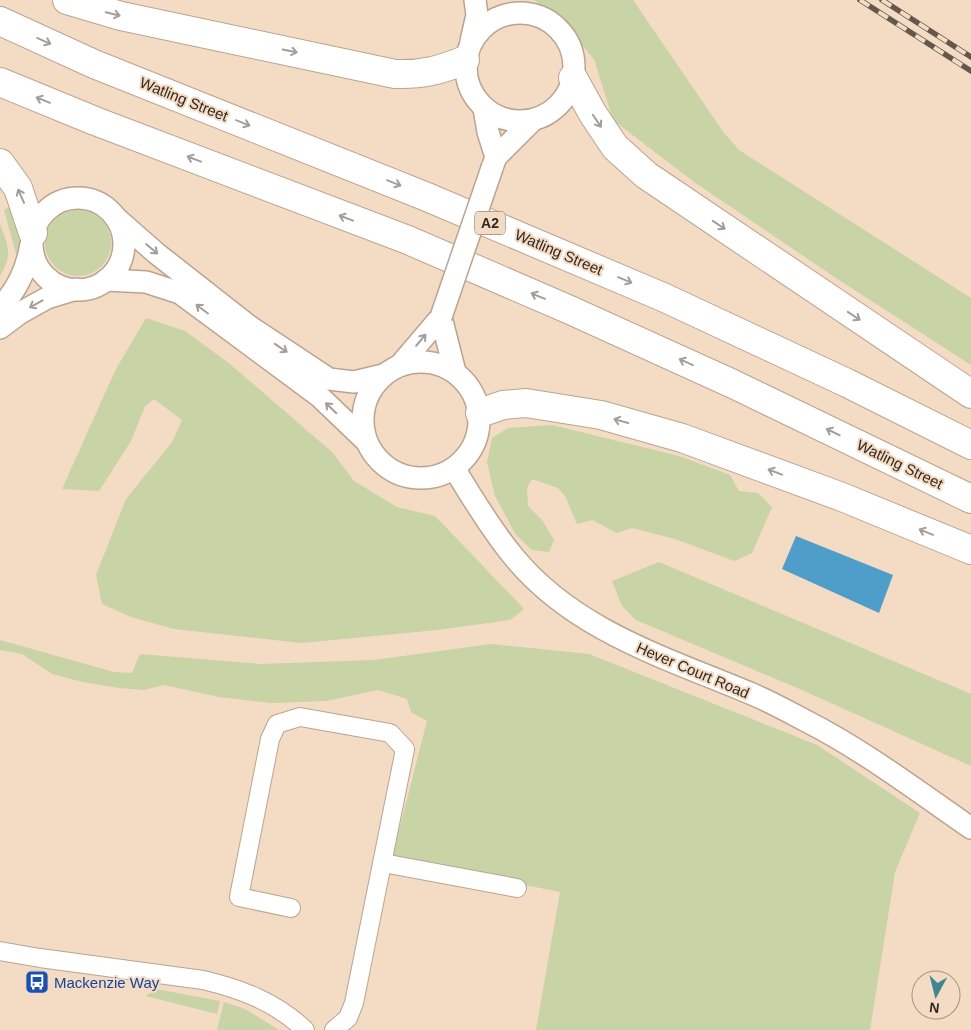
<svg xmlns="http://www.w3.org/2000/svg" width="971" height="1030" font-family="Helvetica,sans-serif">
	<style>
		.green { fill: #c8d3a6 }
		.water { fill: #4f9eca }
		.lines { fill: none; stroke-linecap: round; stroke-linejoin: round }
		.minor-casing { stroke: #bba48f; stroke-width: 20 }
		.tertiary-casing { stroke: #bba48f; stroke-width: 24 }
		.trunk-casing { stroke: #bba48f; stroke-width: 30 }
		.minor { stroke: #fff; stroke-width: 18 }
		.tertiary { stroke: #fff; stroke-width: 21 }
		.trunk { stroke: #fff; stroke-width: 28 }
		.rail-casing { stroke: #65574b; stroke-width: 5.5 }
		.rail { stroke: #f3dbc4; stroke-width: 4; stroke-dasharray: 11; stroke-linecap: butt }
		.tertiary-bridge-casing { stroke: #bba48f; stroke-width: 24; stroke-linecap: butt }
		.tertiary-bridge { stroke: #fff; stroke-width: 21 }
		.oneway { stroke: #a39e9b }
		.labels { text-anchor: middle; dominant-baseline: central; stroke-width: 4; stroke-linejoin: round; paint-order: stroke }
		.shield { fill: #f3dbc4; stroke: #6c5e51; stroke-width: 1 }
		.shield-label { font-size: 14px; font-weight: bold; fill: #322820 }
		.street-label { font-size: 15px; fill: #322820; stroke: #f3dbc4 }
		.transit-label { font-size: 15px; fill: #164399; stroke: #f3dbc4; text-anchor: start }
	</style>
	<rect width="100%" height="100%" fill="#f3dbc4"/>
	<g class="green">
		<polygon points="534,0 633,0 724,133 739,150 971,298 971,365 836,278 694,182 613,120 594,59 557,17"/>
		<polygon points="15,204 20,224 19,254 16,254 4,210"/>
		<circle cx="78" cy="243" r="33"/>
		<path d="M 0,224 C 8,245 13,255 0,276 Z"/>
		<polygon points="146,318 185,331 230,364 332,452 354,481 397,507 435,516 524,609 510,620 437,630 302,643 174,629 131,617 102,604 96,575 126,499 172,442 182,420 154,399 145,406 131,441 99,491 62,489 116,369"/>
		<polygon points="552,425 679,456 730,475 739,491 758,493 772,507 752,553 734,561 675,539 632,528 617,533 592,520 577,524 565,496 558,488 532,479 527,488 528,506 542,520 554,540 549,552 532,550 516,535 495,496 487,462 492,438 508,428"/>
		<polygon points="659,562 971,694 971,766 802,690 636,620 622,606 612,581"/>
		<polygon points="0,640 114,672 132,673 140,654 261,664 374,660 491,644 589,654 817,745 920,813 895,872 870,1030 536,1030 560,892 392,858 427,721 411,712 407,699 378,690 326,701 271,703 219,697 164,685 144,690 119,688 83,682 52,674 22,654 0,650"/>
		<polygon points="156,989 220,1001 217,1014 146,996"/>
		<polygon points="224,1002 245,1009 279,1030 217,1030"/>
	</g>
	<polygon class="water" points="796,536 893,575 879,613 782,569"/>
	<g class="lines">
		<g class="minor-casing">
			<g id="minor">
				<polyline points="383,863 517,888"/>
				<polyline points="291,908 239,897 270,739 277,724 300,717 390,733 405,749 354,1003 348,1018 334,1030"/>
				<path d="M 0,951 L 40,958 L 203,980 C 241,989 276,1002 305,1030"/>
			</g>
		</g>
		<g class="tertiary-casing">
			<g id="tertiary">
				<circle cx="520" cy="67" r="54"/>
				<polyline points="471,41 477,15 475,0"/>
				<polyline points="484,108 488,132 496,157"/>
				<polyline points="492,168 496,157 533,120"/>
				<circle cx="78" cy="244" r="46"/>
				<polyline points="115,217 156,253 249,326 329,379 354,382 383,375"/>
				<polyline points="106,280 146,282 180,293 319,396 366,441"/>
				<path d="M 0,308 C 17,290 27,269 31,244"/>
				<polyline points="441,317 455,372"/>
				<polyline points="0,328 20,313 47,298 76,289"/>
				<circle cx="421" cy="420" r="58"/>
				<polyline points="401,364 441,317"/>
				<path d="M 454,468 C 472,498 491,529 513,556 C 574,631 667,658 752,694 C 771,702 789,712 806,721 C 865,751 917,791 971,828"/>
			</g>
		</g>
		<g class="trunk-casing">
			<g id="trunk">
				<path d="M 67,0 L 121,16 L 395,74 C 422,75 441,70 465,60"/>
				<polyline points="0,21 94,64 427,197 665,298 847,383 971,445"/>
				<polyline points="573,78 593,114 615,147 646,175 971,394"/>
				<polyline points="0,82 95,121 408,240 570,310 733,384 971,499"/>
				<polyline points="0,163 18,188 33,233"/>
				<polyline points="480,413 503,405 526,403 601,415 682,438 842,497 971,550"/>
			</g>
		</g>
		<use href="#minor" class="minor"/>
		<use href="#tertiary" class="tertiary"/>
		<use href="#trunk" class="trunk"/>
		<g class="rail-casing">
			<g id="rail">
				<polyline points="860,0 971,71"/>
				<polyline points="882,0 971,57"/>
			</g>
		</g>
		<use href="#rail" class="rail"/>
		<g class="tertiary-bridge-casing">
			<polyline id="tertiary-bridge" points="441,317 492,168"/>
		</g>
		<use href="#tertiary-bridge" class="tertiary-bridge"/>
	</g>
	<defs><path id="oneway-shaft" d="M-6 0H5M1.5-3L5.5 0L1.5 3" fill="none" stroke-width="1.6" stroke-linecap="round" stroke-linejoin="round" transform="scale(1.25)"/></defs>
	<g class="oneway">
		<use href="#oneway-shaft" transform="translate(113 14) rotate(14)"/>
		<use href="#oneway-shaft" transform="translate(44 41) rotate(24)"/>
		<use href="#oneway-shaft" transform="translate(290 51) rotate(12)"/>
		<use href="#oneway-shaft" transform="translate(43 100) rotate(-158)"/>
		<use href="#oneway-shaft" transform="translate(597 121) rotate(56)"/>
		<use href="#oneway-shaft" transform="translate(243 123) rotate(22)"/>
		<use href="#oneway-shaft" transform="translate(194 159) rotate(-159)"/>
		<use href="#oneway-shaft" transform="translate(394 183) rotate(22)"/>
		<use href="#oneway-shaft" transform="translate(21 196) rotate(-114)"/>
		<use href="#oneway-shaft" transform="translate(346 218) rotate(-159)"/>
		<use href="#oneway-shaft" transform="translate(719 225) rotate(34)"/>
		<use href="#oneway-shaft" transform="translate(152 249) rotate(40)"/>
		<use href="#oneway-shaft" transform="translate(625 280) rotate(23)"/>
		<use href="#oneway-shaft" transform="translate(538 296) rotate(-157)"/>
		<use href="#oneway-shaft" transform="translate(36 304) rotate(151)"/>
		<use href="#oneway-shaft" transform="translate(202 309) rotate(-143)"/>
		<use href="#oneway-shaft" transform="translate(854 316) rotate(34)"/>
		<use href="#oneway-shaft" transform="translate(421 340) rotate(-50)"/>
		<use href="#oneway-shaft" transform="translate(281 348) rotate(34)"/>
		<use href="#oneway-shaft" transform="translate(686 362) rotate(-156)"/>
		<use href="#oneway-shaft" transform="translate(331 408) rotate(-136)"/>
		<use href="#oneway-shaft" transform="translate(621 421) rotate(-165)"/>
		<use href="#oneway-shaft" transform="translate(833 432) rotate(-154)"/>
		<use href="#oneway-shaft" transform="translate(775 472) rotate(-159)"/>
		<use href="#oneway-shaft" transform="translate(926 532) rotate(-158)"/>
	</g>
	<defs>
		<g id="bus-square" transform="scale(1.25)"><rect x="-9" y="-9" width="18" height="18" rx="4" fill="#1a4fb4" stroke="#f3dbc4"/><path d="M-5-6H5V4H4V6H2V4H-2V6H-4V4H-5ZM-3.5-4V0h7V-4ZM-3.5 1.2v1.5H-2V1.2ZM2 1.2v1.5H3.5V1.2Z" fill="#fff"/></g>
	</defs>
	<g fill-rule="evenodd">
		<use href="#bus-square" x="37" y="982"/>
	</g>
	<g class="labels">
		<rect class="shield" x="475" y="211.5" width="30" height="23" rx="4"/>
		<g class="shield-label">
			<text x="490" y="223">A2</text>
		</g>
		<g class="street-label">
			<text transform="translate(184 99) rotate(22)">Watling Street</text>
			<text transform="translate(559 252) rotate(23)">Watling Street</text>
			<text transform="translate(900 464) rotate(26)">Watling Street</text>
			<text transform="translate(693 670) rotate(23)">Hever Court Road</text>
		</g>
		<g class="transit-label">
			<text x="54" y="982">Mackenzie Way</text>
		</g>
	</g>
	<g transform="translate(936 995) rotate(187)"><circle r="24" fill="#f3dbc4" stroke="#a69382"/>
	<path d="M0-4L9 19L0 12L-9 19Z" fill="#408592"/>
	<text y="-8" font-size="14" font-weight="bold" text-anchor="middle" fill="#322820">N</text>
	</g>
</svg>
